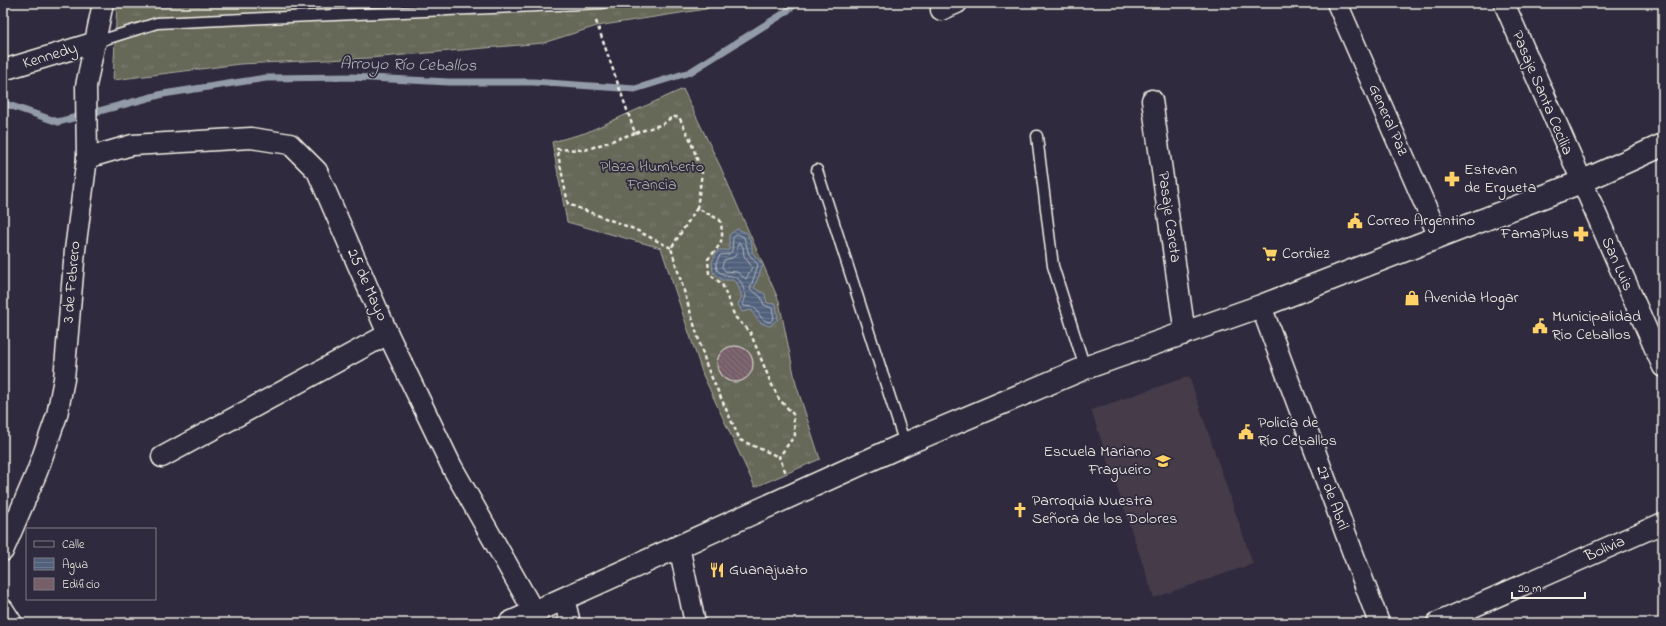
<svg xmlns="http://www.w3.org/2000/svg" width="1666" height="626" font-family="'Indie Flower',sans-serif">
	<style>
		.built { fill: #453a4a }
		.grass { fill: url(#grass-tufts); stroke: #adaca0 }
		.water { fill: url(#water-rules); stroke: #929ba7 }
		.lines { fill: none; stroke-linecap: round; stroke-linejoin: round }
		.shore { stroke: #b3b7bc; stroke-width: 1 }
		.stream { stroke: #929ba7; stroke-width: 7 }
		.building { fill: url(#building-back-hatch); stroke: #f4f1e8 }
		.lane-casing { stroke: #f4f1e8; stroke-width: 13 }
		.street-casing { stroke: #f4f1e8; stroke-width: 23 }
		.secondary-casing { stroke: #f4f1e8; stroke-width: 25 }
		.path { stroke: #f4f1e8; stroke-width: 2.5; stroke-dasharray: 4 3; stroke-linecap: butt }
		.lane { stroke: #2f2a3d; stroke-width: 10 }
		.street { stroke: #2f2a3d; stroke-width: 20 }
		.secondary { stroke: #2f2a3d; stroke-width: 22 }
		.labels { text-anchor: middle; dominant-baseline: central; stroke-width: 3.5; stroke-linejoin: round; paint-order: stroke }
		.street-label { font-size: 16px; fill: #f4f1e8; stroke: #2f2a3d }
		.park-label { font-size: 16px; fill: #b4b3a8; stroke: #2f2a3d }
		.poi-label { font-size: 16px; fill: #f4f1e8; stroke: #2f2a3d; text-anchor: start }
		.water-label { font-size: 17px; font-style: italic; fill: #b3b7bc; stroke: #2f2a3d }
	</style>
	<defs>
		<pattern id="grass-tufts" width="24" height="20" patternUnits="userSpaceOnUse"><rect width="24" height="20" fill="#666759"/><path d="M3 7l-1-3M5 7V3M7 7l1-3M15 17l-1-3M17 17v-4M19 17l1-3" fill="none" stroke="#7c7d71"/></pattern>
		<pattern id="water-rules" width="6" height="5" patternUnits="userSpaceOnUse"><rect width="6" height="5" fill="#51617b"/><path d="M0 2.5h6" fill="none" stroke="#6b788e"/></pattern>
		<pattern id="building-back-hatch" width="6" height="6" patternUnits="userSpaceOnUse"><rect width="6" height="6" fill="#775f69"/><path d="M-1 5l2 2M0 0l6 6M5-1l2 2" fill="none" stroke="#8b767e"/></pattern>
	</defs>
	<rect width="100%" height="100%" fill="#2f2a3d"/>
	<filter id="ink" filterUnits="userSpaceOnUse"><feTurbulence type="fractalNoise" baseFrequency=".025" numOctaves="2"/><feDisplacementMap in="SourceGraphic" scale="8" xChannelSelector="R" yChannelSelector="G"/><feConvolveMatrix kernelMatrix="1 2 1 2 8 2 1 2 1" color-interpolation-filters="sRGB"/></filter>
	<g filter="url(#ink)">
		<polygon class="built" points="1189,376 1253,564 1154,598 1091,410"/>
		<g class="grass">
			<polygon points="117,3 717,3 706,9 597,26 543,43 369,58 240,64 113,80"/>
			<polygon points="683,89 721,168 779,301 796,384 820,459 755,487 703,375 661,248 567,222 552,142 585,133"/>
		</g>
		<path class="water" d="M 737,229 L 747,233 L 752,245 L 752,252 L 763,265 L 754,288 L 765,294 L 767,303 L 776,304 L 778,319 L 770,326 C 760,324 756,320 752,310 L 742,312 L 738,304 L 742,297 L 737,283 L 732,280 L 722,280 L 713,272 L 712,262 L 718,250 L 729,250 L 729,235 Z"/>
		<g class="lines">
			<g class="shore">
				<path d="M 737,234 L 744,237 L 749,254 L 758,265 L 750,289 L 761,297 L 764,305 L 772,308 L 774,318 L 770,322 C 759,320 760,313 754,307 L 744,306 L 743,304 L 746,296 C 744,292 743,284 740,281 C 734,273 725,278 717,270 L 716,263 L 720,255 L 729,254 L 732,251 L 733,238 Z"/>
				<polygon points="740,243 743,247 744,256 752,267 746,279 737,272 725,271 722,267 724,260 732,258 736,255 738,244"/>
			</g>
			<polyline class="stream" points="3,103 58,122 163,94 266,78 351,77 449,82 533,82 635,89 690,72 783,14 797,3"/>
		</g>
		<circle class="building" cx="735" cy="364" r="18"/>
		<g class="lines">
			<g class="lane-casing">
				<g id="lane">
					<polyline points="96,42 157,23 602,3"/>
					<polyline points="1037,136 1053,266 1085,368"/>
					<polyline points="817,170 905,444"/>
				</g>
			</g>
			<g class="street-casing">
				<g id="street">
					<polyline points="1337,3 1439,237"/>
					<polyline points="1504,3 1663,367"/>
					<polyline points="941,10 957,3"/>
					<polyline points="3,70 96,42"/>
					<polyline points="1152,100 1185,334"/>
					<polyline points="87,158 132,145 251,138 290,144 317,171 388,334 452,467 534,612"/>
					<polyline points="1261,306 1379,623"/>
					<polyline points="162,457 388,334"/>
					<polyline points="679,546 695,623"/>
					<polyline points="3,551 37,472 57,415 64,379 75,250 87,158 86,86 103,3"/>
					<polyline points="564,598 570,623"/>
					<polyline points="3,609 12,623"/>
					<polyline points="1437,623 1663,523"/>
				</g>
			</g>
			<g class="secondary-casing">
				<polyline id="secondary" points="510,623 905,444 1085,368 1261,306 1439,237 1581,182 1663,145"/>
			</g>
			<g class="path">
				<path d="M 596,21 L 635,133 L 663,124 L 672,117 L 679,117 L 690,139 L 702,173 L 697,208 L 720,220 C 725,241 721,244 708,259 L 709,274 L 722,284 L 735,317 L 750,332 L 771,383 L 779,399 L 793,414 L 795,435 L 779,457 L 786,473"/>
				<polyline points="635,133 585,150 557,149 568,204 634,229 671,248"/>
				<polyline points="697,208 671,248 707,367 740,440 779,457"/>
			</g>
			<use href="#lane" class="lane"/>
			<use href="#street" class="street"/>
			<use href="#secondary" class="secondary"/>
		</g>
	</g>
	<defs>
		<g id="pharmacy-bare" transform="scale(1.2)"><path d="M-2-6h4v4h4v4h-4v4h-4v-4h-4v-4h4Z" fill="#ffd166" stroke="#2f2a3d" stroke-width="2.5" paint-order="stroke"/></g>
		<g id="civic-bare" transform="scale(1.2)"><path d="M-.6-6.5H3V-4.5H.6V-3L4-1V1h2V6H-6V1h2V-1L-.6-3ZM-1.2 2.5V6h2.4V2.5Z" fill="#ffd166" stroke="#2f2a3d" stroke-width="2.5" paint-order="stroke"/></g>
		<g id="supermarket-bare" transform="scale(1.2)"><path d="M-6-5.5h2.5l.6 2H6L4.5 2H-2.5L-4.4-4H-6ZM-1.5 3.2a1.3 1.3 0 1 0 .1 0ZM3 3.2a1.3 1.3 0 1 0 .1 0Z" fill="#ffd166" stroke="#2f2a3d" stroke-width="2.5" paint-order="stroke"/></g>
		<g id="shop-bare" transform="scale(1.2)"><path d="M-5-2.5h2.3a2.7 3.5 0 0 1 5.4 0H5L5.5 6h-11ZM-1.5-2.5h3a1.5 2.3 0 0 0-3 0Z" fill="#ffd166" stroke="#2f2a3d" stroke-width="2.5" paint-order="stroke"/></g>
		<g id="school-bare" transform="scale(1.2)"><path d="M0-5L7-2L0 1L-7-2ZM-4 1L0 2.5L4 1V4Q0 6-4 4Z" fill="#ffd166" stroke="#2f2a3d" stroke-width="2.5" paint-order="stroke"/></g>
		<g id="church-bare" transform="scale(1.2)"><path d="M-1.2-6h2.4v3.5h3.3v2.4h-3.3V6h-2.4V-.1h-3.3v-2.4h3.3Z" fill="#ffd166" stroke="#2f2a3d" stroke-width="2.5" paint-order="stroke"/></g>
		<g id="restaurant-bare" transform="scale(1.2)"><path d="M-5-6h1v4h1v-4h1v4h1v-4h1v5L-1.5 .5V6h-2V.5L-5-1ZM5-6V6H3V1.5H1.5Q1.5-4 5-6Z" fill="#ffd166" stroke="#2f2a3d" stroke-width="2.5" paint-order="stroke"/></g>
	</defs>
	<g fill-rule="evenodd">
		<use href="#pharmacy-bare" x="1452" y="179"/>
		<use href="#civic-bare" x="1355" y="221"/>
		<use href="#pharmacy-bare" x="1581" y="234"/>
		<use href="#supermarket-bare" x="1270" y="254"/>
		<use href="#shop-bare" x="1412" y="298"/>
		<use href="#civic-bare" x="1540" y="326"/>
		<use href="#civic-bare" x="1246" y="432"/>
		<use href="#school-bare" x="1163" y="461"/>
		<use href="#church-bare" x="1020" y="510"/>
		<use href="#restaurant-bare" x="717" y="570"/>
	</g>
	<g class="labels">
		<g class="street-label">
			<text transform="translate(50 56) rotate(-17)">Kennedy</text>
			<text transform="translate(1542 93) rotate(67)">Pasaje Santa Cecilia</text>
			<text transform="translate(1388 120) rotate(66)">General Paz</text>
			<text transform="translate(1169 217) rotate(82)">Pasaje Careta</text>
			<text transform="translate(1617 264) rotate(66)">San Luis</text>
			<text transform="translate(72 282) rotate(-85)">3 de Febrero</text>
			<text transform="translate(367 285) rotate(66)">25 de Mayo</text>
			<text transform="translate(1332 498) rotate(70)">27 de Abril</text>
			<text transform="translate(1605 549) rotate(-24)">Bolivia</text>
		</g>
		<g class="park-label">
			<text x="652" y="167">Plaza Humberto<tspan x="652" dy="18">Francia</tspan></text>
		</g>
		<g class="poi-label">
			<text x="1464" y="170">Estevan<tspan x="1464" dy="18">de Ergueta</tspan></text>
			<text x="1367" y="221">Correo Argentino</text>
			<text x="1569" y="234" text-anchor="end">FamaPlus</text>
			<text x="1282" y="254">Cordiez</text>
			<text x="1424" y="298">Avenida Hogar</text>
			<text x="1552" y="317">Municipalidad<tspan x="1552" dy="18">Rio Ceballos</tspan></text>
			<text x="1258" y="423">Policía de<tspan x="1258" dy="18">Río Ceballos</tspan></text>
			<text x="1151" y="452" text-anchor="end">Escuela Mariano<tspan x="1151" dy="18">Fragueiro</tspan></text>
			<text x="1032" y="501">Parroquia Nuestra<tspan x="1032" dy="18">Señora de los Dolores</tspan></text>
			<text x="729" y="570">Guanajuato</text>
		</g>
		<g class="water-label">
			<text transform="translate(408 65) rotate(1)">Arroyo Río Ceballos</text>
		</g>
	</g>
	<rect width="1666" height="626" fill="none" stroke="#2f2a3d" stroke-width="16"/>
	<rect x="8" y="8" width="1650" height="610" fill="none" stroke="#f4f1e8" stroke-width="1.5" filter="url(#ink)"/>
	<rect x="26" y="528" width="130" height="72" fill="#2f2a3d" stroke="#7e7a81"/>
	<rect x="34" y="541" width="20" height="6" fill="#2f2a3d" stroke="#7e7a81"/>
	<text x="62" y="548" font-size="12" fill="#f4f1e8">Calle</text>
	<rect x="34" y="558" width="20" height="12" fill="url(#water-rules)" stroke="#7e7a81"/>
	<text x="62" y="568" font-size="12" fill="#f4f1e8">Agua</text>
	<rect x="34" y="578" width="20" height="12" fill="#775f69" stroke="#7e7a81"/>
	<text x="62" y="588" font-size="12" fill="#f4f1e8">Edificio</text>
	<path d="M1512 592v6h73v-6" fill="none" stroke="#f4f1e8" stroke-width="2"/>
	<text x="1518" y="592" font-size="12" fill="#f4f1e8" stroke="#2f2a3d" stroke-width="3" paint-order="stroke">20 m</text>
</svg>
